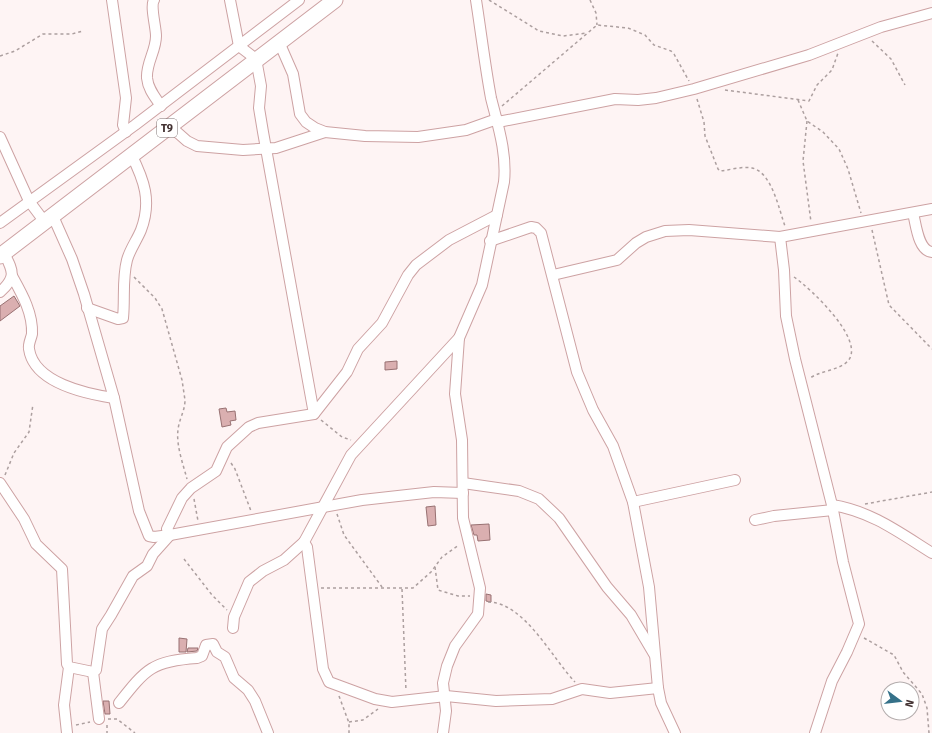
<svg xmlns="http://www.w3.org/2000/svg" width="932" height="733" font-family="'Fira Sans',sans-serif">
	<style>
		.building { fill: #daafb0; stroke: #987172 }
		.lines { fill: none; stroke-linecap: round; stroke-linejoin: round }
		.minor-casing { stroke: #cda2a3; stroke-width: 12 }
		.highway-casing { stroke: #cda2a3; stroke-width: 17 }
		.path { stroke: #ac9f9f; stroke-width: 1.5; stroke-dasharray: 3 3; stroke-linecap: butt }
		.minor { stroke: #fff; stroke-width: 10 }
		.highway { stroke: #fff; stroke-width: 15 }
		.labels { text-anchor: middle; dominant-baseline: central; stroke-width: 3.5; stroke-linejoin: round; paint-order: stroke }
		.shield { fill: #fff; stroke: #7b7070; stroke-width: 1 }
		.shield-label { font-size: 11px; font-weight: bold; fill: #433232 }
	</style>
	<rect width="100%" height="100%" fill="#fef4f4"/>
	<g class="building">
		<polygon points="14,296 20,306 0,321 0,306"/>
		<polygon points="397,361 397,369 385,370 385,362"/>
		<polygon points="226,408 227,412 235,411 236,420 230,421 231,425 222,427 219,409"/>
		<polygon points="435,506 436,525 428,526 426,507"/>
		<polygon points="489,524 490,540 478,541 477,535 474,535 471,525"/>
		<polygon points="486,594 491,595 491,602 486,601"/>
		<polygon points="179,638 187,639 186,652 179,652"/>
		<polygon points="188,648 198,648 197,651 187,652"/>
		<polygon points="103,701 109,701 110,714 105,714"/>
	</g>
	<g class="lines">
		<g class="minor-casing">
			<g id="minor">
				<polyline points="112,0 126,98 123,125 126,132"/>
				<path d="M 154,0 C 150,6 156,27 156,36 C 156,51 146,63 147,78 C 148,89 155,97 161,106"/>
				<polyline points="230,0 239,46 256,59 261,86 259,108 263,132 314,414"/>
				<path d="M 476,0 C 481,32 485,66 491,98 C 498,126 507,153 504,182 L 482,285 L 459,338 L 351,455 L 304,542 L 307,547 L 323,669 L 329,682 L 375,699 L 392,702 L 446,696 L 496,701 L 552,699 L 582,689 L 610,693 L 658,688"/>
				<polyline points="279,42 293,74 300,114 306,122 315,128 325,132 365,136 418,137 466,130 497,119"/>
				<polyline points="498,122 615,99 638,100 656,98 694,89 809,55 881,27 932,13"/>
				<polyline points="170,126 187,141 197,146 243,150 276,148 325,132"/>
				<polyline points="0,137 29,201 44,221"/>
				<path d="M 913,213 C 916,224 918,251 932,252"/>
				<polyline points="52,214 72,259 84,294 114,398 139,511 149,536 154,537 170,535 362,500 434,492 463,493"/>
				<polyline points="0,223 135,125 299,0"/>
				<polyline points="780,237 784,270 786,316 795,359 832,505 843,562 859,624 847,652 832,681 815,733"/>
				<polyline points="490,241 531,227 536,228 541,233 577,372 593,410 613,446 633,502 649,587 658,688 661,703 675,733"/>
				<polyline points="553,275 617,260 636,243 646,237 665,231 689,230 780,237 932,209"/>
				<path d="M 12,276 C 22,294 33,313 32,334 C 31,339 28,344 29,349 C 34,383 87,394 114,398"/>
				<path d="M 0,292 C 17,277 13,271 4,253"/>
				<path d="M 87,308 L 118,319 L 123,318 C 125,299 122,279 127,260 C 130,249 137,240 141,230 C 152,201 144,180 131,154"/>
				<polyline points="0,483 24,519 36,544 62,569 67,664 69,667 93,672"/>
				<polyline points="463,483 519,491 539,499 559,518 607,587 631,615 654,654"/>
				<polyline points="633,502 735,480"/>
				<path d="M 832,505 C 871,511 900,533 932,553"/>
				<polyline points="755,520 774,516 833,510"/>
				<polyline points="233,628 234,617 249,582 263,571 284,560 304,542"/>
				<path d="M 119,703 C 146,669 152,661 197,658 L 202,656 L 206,645 L 213,644 L 217,652 L 225,657 L 234,678 L 248,690 L 255,701 L 268,733"/>
				<polyline points="99,719 93,672 96,670 102,629 111,615 133,576 147,566 153,554 170,535 167,529 182,498 191,488 216,471 227,447 249,427 258,423 314,414 347,372 358,349 382,323 408,275 416,265 449,240 497,215"/>
				<polyline points="67,733 64,705 69,667"/>
				<polyline points="443,733 446,711 443,683 447,666 455,646 478,614 480,588 463,518 462,440 455,394 459,338"/>
			</g>
		</g>
		<g class="highway-casing">
			<polyline id="highway" points="0,256 335,0"/>
		</g>
		<g class="path">
			<polyline points="489,0 539,31 563,36 587,33"/>
			<polyline points="590,0 596,13 597,25"/>
			<polyline points="872,41 891,59 905,85"/>
			<polyline points="0,56 15,51 43,34 72,34 83,31"/>
			<polyline points="725,90 809,101 817,85 832,70 838,53"/>
			<path d="M 697,99 L 704,122 L 705,136 L 718,169 L 720,171 C 730,170 742,166 752,168 C 772,172 779,210 785,226"/>
			<polyline points="798,100 807,121 823,132 839,149 848,169 861,213"/>
			<polyline points="502,106 597,25 628,28 645,35 654,45 671,51 674,54 689,81"/>
			<polyline points="807,121 803,161 811,222"/>
			<polyline points="872,230 889,305 932,349"/>
			<path d="M 134,277 L 155,298 L 162,309 L 182,380 L 185,400 C 185,411 179,419 178,430 C 176,445 183,464 187,479"/>
			<path d="M 794,277 C 810,288 866,340 848,361 C 838,371 818,371 809,379"/>
			<polyline points="321,420 342,437 351,440"/>
			<polyline points="231,463 235,469 251,511"/>
			<polyline points="5,475 14,453 29,432 33,404"/>
			<polyline points="194,499 198,521"/>
			<polyline points="865,504 932,492"/>
			<polyline points="337,514 344,535 382,587"/>
			<polyline points="184,559 212,595 227,610"/>
			<polyline points="435,567 438,590 458,596 470,596"/>
			<polyline points="321,588 413,588 431,572 442,557 459,545"/>
			<polyline points="402,589 406,691"/>
			<path d="M 488,602 C 524,602 552,658 575,682"/>
			<polyline points="864,638 894,655 903,672 922,694 927,708 929,733"/>
			<polyline points="339,696 349,723 349,733"/>
			<polyline points="108,719 117,719 135,733"/>
			<polyline points="349,722 363,720 378,709"/>
			<polyline points="76,725 90,722"/>
			<polyline points="107,725 107,733"/>
		</g>
		<use href="#minor" class="minor"/>
		<use href="#highway" class="highway"/>
	</g>
	<g class="labels">
		<rect class="shield" x="157" y="119" width="20" height="18" rx="3"/>
		<g class="shield-label">
			<text x="167" y="128">T9</text>
		</g>
	</g>
	<g transform="translate(900 701) rotate(105)"><circle r="19" fill="#ffffff" stroke="#b4adad"/>
	<path d="M0-3L7 15L0 10L-7 15Z" fill="#357189"/>
	<text y="-6" font-size="11" font-weight="bold" text-anchor="middle" fill="#433232">N</text>
	</g>
</svg>
